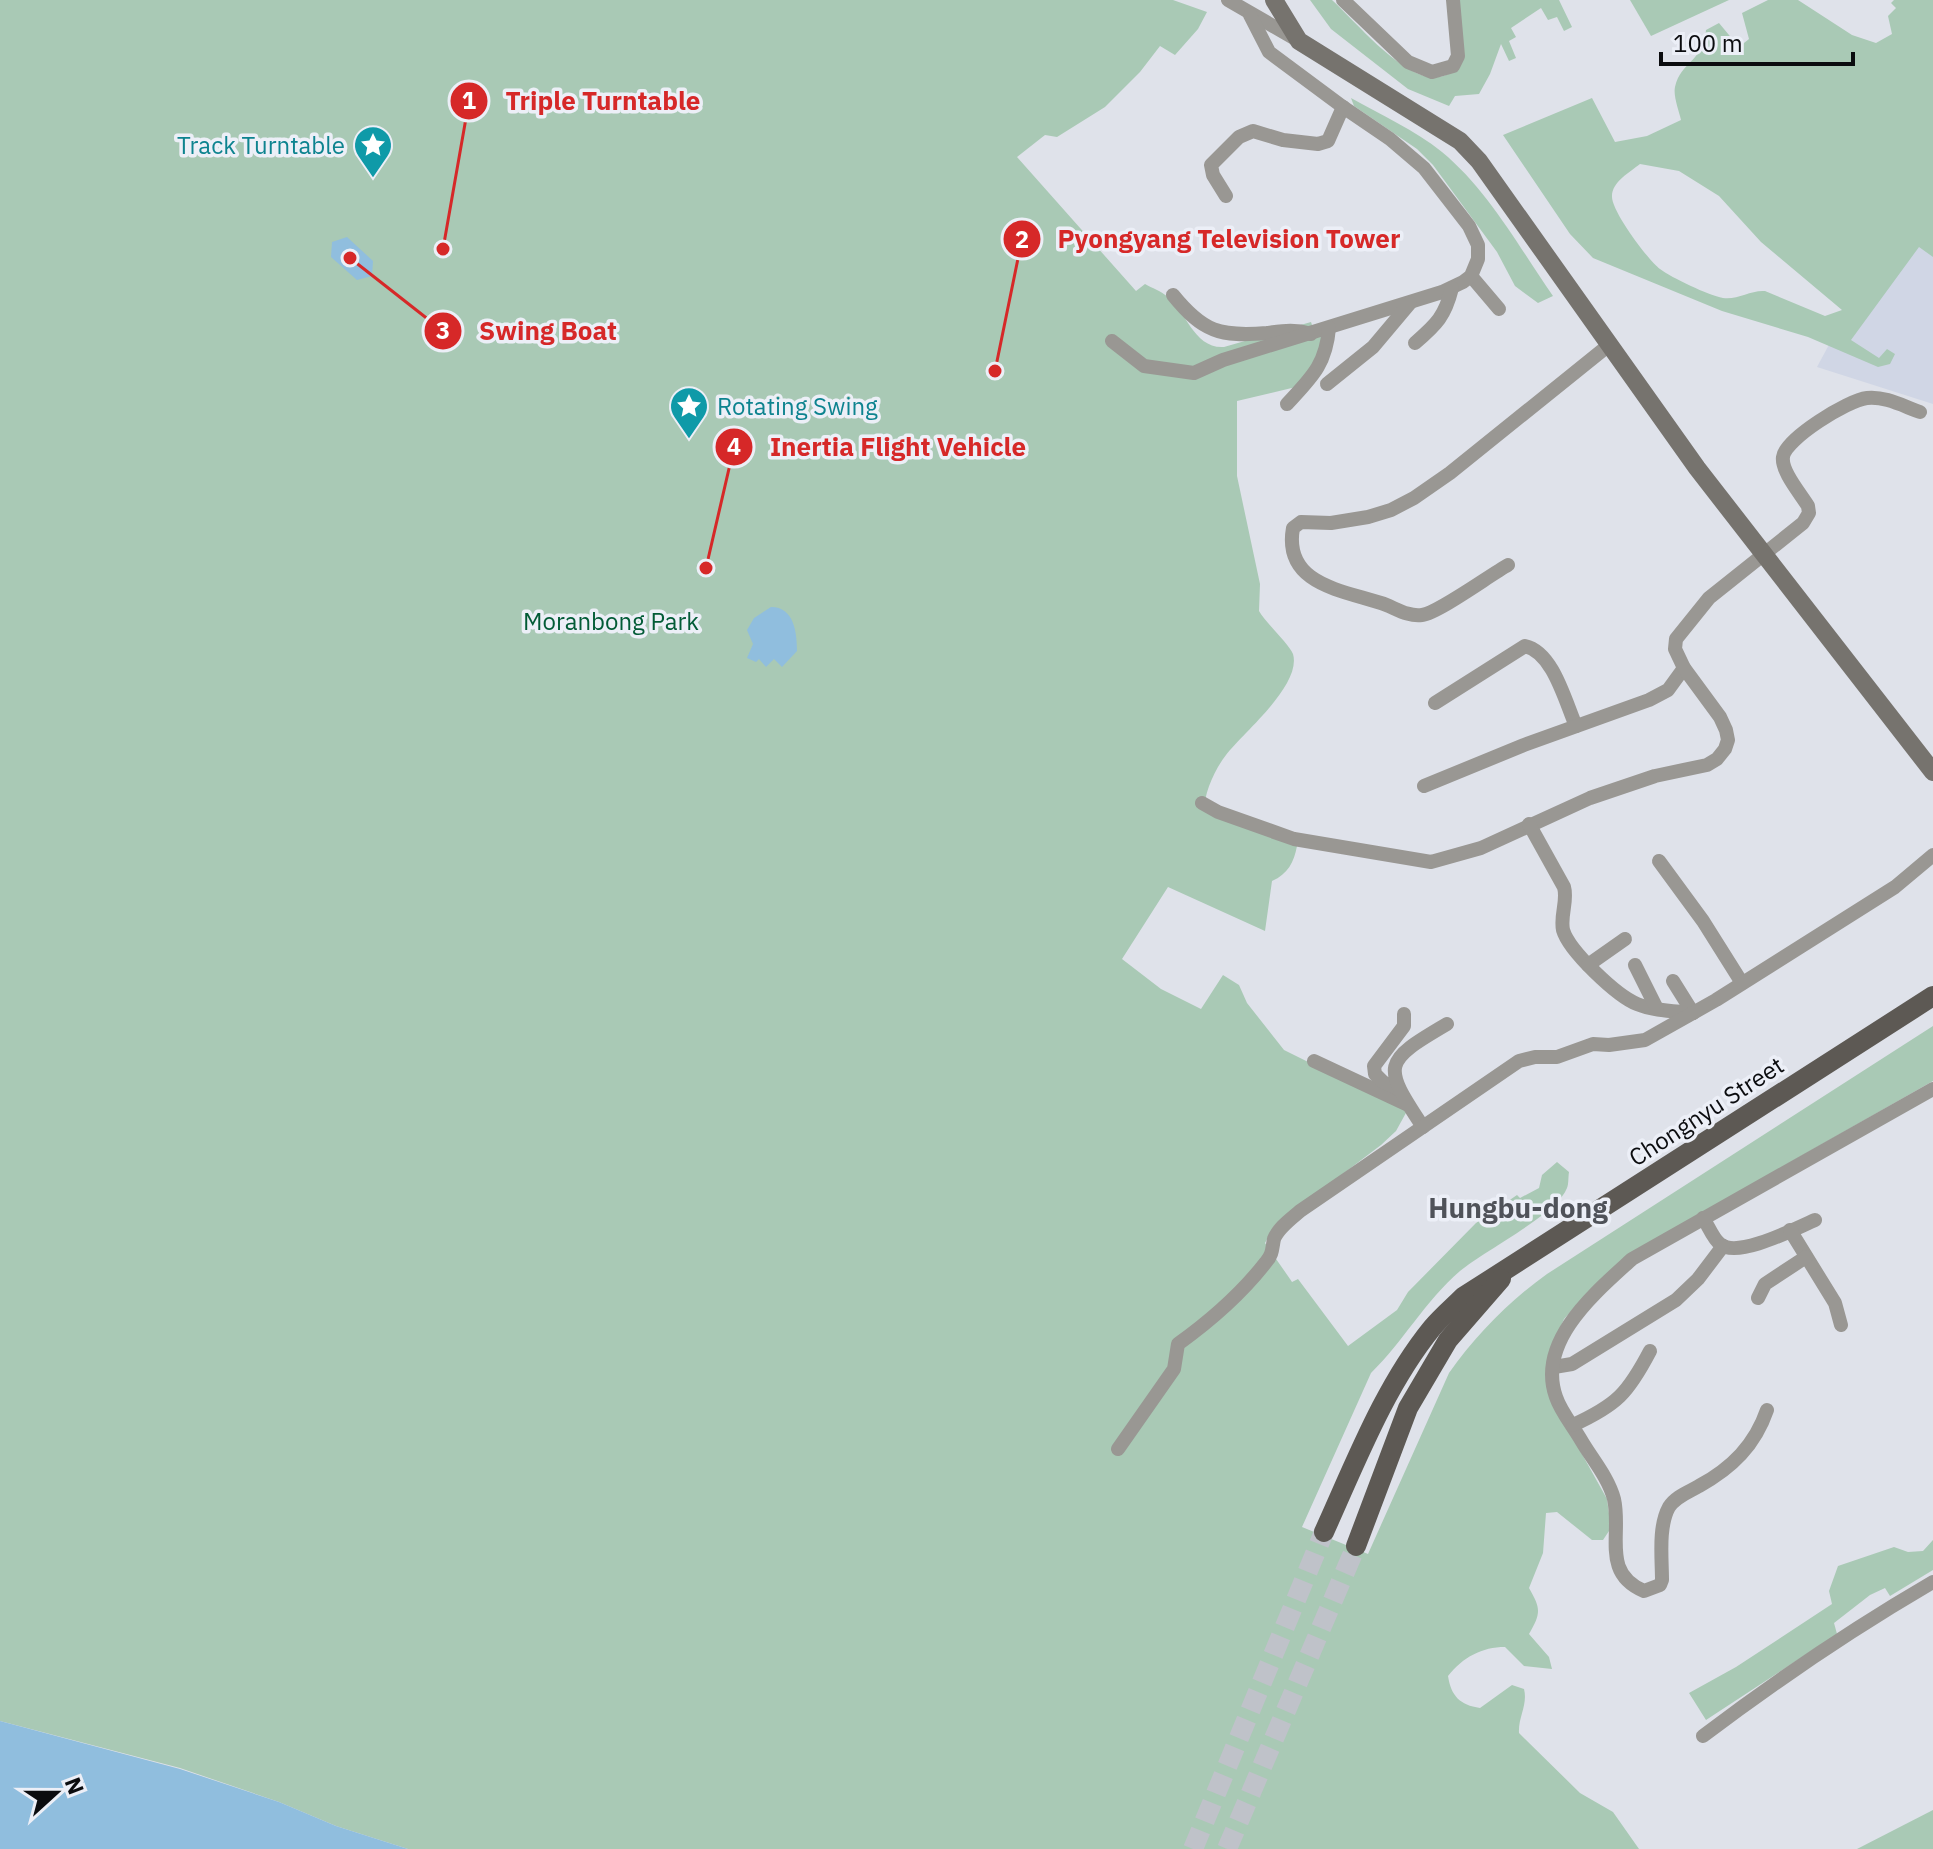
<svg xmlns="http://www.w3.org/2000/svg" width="1933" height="1849" font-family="'IBM Plex Sans',sans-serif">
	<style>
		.built { fill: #d0d6e5 }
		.green { fill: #a9c9b5; fill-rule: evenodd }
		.water { fill: #90bede }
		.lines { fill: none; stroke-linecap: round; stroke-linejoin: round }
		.primary-tunnel { stroke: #bfc2c9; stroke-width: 20; stroke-dasharray: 20 10; stroke-linecap: butt }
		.minor { stroke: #999793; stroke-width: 14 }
		.secondary { stroke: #76736e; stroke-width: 18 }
		.primary { stroke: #5d5954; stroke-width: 20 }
		.labels { text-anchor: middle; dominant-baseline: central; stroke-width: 7; stroke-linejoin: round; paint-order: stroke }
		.culture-label { font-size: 24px; fill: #0d838f; stroke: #eceff7; text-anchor: end }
		.park-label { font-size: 24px; fill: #025b36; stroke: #eceff7 }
		.street-label { font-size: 24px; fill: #0b0c0f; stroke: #eceff7 }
		.quarter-label { font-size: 28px; font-weight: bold; fill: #4f5259; stroke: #eceff7 }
		.leader { fill: none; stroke: #d62828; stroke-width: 3 }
		.callout-dot { fill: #d62828; stroke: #eceff7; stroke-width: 3 }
		.mark-label { font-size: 24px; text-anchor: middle; font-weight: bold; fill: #fff }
		.callout-label { font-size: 26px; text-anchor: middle; font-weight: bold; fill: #d62828; stroke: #eceff7; stroke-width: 7; stroke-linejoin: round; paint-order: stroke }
	</style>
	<rect width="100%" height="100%" fill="#dfe2ea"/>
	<polygon class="built" points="1919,243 1933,248 1933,404 1817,367 1831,341"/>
	<g class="green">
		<path d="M 0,0 L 1173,0 L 1207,12 L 1198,29 L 1175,55 L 1160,46 L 1140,72 L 1105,107 L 1057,137 L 1045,135 L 1017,157 L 1136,291 L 1145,284 C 1152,288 1161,291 1168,297 C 1186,311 1194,349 1224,347 L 1311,322 L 1316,337 L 1320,336 L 1326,343 L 1300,386 L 1237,401 L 1237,476 L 1260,584 L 1259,611 C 1266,623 1289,644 1293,654 C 1302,685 1243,733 1226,755 C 1215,769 1204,793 1204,811 L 1297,846 C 1294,862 1288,874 1272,881 L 1265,931 L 1168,887 L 1122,959 L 1161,989 L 1201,1009 L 1223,975 L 1239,985 L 1247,1003 L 1284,1050 L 1407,1111 L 1396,1131 L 1381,1145 L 1274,1226 L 1265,1243 L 1290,1279 L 1292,1282 L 1298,1279 L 1348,1346 L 1397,1310 L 1408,1292 L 1476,1223 L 1517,1195 L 1520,1198 L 1539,1188 L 1542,1175 L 1557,1162 L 1569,1172 C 1568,1178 1569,1186 1566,1190 C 1555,1215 1484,1251 1460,1271 C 1425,1301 1403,1342 1371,1373 L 1302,1527 L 1368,1554 L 1449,1373 C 1476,1335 1509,1301 1547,1274 L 1933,1026 L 1933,1081 L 1631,1253 L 1592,1288 L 1564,1319 L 1558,1333 L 1553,1402 L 1607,1499 L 1611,1528 L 1603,1540 L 1592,1540 L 1557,1512 L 1546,1513 L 1543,1553 L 1529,1588 C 1541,1609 1541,1613 1529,1634 L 1549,1657 L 1552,1669 L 1524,1666 L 1505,1647 C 1482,1647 1463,1657 1448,1676 C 1451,1696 1460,1705 1480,1708 L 1512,1685 L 1524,1689 C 1528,1705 1518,1717 1519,1733 L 1580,1793 L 1613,1812 L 1639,1849 L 408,1849 L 336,1826 L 279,1802 L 180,1768 L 0,1721 Z"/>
		<path d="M 1310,0 L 1332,0 C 1357,23 1396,71 1429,77 C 1439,79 1450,74 1458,69 L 1456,0 L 1559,0 L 1572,27 L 1564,31 L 1557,17 L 1548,20 L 1541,8 L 1511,28 L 1516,37 L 1509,41 L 1516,58 L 1509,61 L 1501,44 L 1490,74 L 1479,94 L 1455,96 L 1449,106 L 1408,89 L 1331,29 Z"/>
		<polygon points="1630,0 1729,0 1651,36"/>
		<path d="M 1768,0 L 1798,0 L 1852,35 L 1876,43 L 1892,34 L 1888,16 L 1896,8 L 1891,3 L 1894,0 L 1933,0 L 1933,257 L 1919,247 L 1851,340 L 1879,358 L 1887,349 L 1895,354 L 1890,364 L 1878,367 L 1808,337 L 1722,311 L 1593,258 L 1570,234 L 1503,135 L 1592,98 L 1615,142 L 1647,136 L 1681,120 C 1679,111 1673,96 1675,87 C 1681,61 1704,61 1706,30 L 1719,23 L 1739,47 L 1749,39 L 1742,13 ZM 1640,164 L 1679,171 L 1719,196 L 1761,242 L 1842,310 L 1825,316 L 1765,291 C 1750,290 1738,300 1723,298 C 1708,295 1672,278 1660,269 C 1648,260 1611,211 1612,196 C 1612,182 1630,172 1640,164 Z"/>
		<path d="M 1351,98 C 1381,115 1415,130 1442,152 C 1488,190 1519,247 1553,296 L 1538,303 L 1515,286 L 1497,252 L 1433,165 L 1417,149 L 1354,106 Z"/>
		<polygon points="1933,1540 1933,1570 1890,1596 1885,1588 1870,1595 1834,1623 1837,1634 1706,1720 1689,1693 1736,1667 1832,1604 1829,1591 1838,1566 1894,1547 1908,1552 1923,1551"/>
		<polygon points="1933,1810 1933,1849 1857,1849"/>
	</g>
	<g class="water">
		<polygon points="347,237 373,261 372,276 357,280 331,257 332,242"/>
		<path d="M 771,607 C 794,607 797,632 797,651 L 782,667 L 774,659 L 766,667 L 759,659 L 756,662 L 747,658 L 753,644 L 747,630 L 754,618 Z"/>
		<polygon points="0,1721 180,1769 279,1802 336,1826 408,1849 0,1849"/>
	</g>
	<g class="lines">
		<g class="primary-tunnel">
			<polyline points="1193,1849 1324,1532"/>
			<polyline points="1227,1849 1356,1546"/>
		</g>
		<g class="minor">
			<polyline points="1228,0 1299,41"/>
			<polyline points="1343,0 1408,62 1432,72 1453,66 1458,56 1453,0"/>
			<polyline points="1226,196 1213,175 1211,165 1239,137 1253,131 1283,140 1318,144 1328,141 1343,107"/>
			<polyline points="1471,276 1499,309"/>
			<path d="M 1173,295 C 1203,332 1220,337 1267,333 C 1283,331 1295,329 1311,334"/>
			<polyline points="1112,341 1144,366 1194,373 1223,360 1442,292 1463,282 1471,276 1478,259 1478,245 1469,226 1424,168 1390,139 1343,107 1269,52 1250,15"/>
			<path d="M 1415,343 C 1437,324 1445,316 1452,288"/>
			<polyline points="1327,384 1373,347 1410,303"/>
			<path d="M 1287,404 C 1311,378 1326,365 1329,328"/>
			<path d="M 1508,565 C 1490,575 1438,613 1422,615 C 1407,617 1394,607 1381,603 C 1341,590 1283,584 1293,528 L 1301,522 L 1331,523 L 1368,517 L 1391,510 L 1414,498 L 1450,473 L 1609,345"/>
			<path d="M 1435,703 L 1525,646 C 1553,652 1565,701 1576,726"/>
			<polyline points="1424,786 1524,745 1649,700 1668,690 1684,668"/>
			<path d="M 1202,803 L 1218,812 L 1294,839 L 1431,862 L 1481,848 L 1590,798 L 1655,776 L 1707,765 L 1717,759 L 1725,749 L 1728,740 L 1726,730 L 1720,717 L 1684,668 L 1675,649 L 1676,639 L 1709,598 L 1803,523 L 1809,513 L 1808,506 C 1800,493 1781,471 1783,457 C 1785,439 1848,400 1867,398 C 1885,396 1903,406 1920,412"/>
			<path d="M 1529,824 L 1564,887 C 1568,901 1560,915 1563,930 C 1569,951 1617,996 1637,1004 C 1654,1011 1675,1011 1693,1013"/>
			<polyline points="1659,861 1703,921 1742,983"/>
			<polyline points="1588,965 1625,939"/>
			<polyline points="1635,965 1657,1009"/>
			<polyline points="1673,981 1693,1013"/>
			<polyline points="1314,1061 1408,1105"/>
			<polyline points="1398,1089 1383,1082 1375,1074 1374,1066 1404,1026 1404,1014"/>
			<path d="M 1423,1127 C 1382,1065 1382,1062 1447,1024"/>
			<path d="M 1703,1218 C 1708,1225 1713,1239 1720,1244 C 1738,1259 1796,1228 1815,1220"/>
			<polyline points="1790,1230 1835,1303 1841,1325"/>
			<polyline points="1758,1298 1765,1284 1806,1257"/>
			<polyline points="1554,1367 1572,1364 1676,1300 1698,1279 1723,1246"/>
			<path d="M 1767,1410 C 1755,1445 1732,1468 1699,1486 C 1689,1492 1676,1496 1669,1507 C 1658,1527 1662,1558 1662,1580 L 1660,1585 L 1644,1591 C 1601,1573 1622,1534 1614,1499 C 1608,1477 1592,1459 1581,1440 C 1573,1426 1561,1412 1556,1397 C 1536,1341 1596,1292 1632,1259 L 1933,1089"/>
			<path d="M 1573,1425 C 1617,1405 1628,1393 1650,1351"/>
			<path d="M 1118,1449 L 1174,1369 L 1178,1344 C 1210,1321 1242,1293 1266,1262 C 1273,1254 1272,1248 1274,1239 C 1278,1228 1291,1219 1300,1211 L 1519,1061 L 1535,1057 L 1557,1057 L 1593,1044 L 1609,1045 L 1645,1040 L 1716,1000 L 1895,887 L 1933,855"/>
			<path d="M 1703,1736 C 1777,1680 1854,1628 1933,1582"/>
		</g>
		<polyline class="secondary" points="1274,0 1299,41 1460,141 1479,161 1697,468 1933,772"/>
		<g class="primary">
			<path d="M 1324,1532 C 1355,1464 1384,1387 1432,1328 C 1441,1317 1453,1307 1463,1297 L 1933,996"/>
			<polyline points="1356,1546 1408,1408 1448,1340 1501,1279"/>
		</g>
	</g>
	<defs>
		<g id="sight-pin" transform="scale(2)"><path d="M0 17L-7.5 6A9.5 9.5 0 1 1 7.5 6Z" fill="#0f9aa8" stroke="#eceff7"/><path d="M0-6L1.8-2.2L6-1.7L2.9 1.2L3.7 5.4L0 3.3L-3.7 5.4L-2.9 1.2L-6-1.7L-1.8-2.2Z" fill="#fff"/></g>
	</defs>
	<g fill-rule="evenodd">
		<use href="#sight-pin" x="373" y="145"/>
		<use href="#sight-pin" x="689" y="406"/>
	</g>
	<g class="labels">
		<g class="culture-label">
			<text x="345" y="145">Track Turntable</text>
			<text x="717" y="406" text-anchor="start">Rotating Swing</text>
		</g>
		<g class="park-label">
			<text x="611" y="621">Moranbong Park</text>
		</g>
		<g class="street-label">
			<text transform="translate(1706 1111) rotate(-33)">Chongnyu Street</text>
		</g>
		<g class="quarter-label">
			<text x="1518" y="1207">Hungbu-dong</text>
		</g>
	</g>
	<path class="leader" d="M443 249L469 101M995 371L1022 239M350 258L443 331M706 568L734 447"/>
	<g class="callout-dot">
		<circle cx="443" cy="249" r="8"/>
		<circle cx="995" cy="371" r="8"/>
		<circle cx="350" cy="258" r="8"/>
		<circle cx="706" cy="568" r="8"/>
		<circle cx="469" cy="101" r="20"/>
		<circle cx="1022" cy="239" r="20"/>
		<circle cx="443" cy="331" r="20"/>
		<circle cx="734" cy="447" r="20"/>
	</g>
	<g class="mark-label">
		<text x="469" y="109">1</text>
		<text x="1022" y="248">2</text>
		<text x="443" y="339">3</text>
		<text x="734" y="455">4</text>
	</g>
	<g class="callout-label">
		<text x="603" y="110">Triple Turntable</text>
		<text x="1229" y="248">Pyongyang Television Tower</text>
		<text x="548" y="340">Swing Boat</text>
		<text x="898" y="456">Inertia Flight Vehicle</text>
	</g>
	<g transform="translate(56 1793) rotate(69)" stroke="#eceff7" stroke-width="6" paint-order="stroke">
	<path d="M0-6L14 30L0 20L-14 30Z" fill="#0b0c0f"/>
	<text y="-12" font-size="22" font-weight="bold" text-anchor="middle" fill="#0b0c0f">N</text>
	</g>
	<path d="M1661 52v12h192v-12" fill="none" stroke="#0b0c0f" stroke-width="4"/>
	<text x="1673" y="52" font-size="24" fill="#0b0c0f" stroke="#eceff7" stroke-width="6" paint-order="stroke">100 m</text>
</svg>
